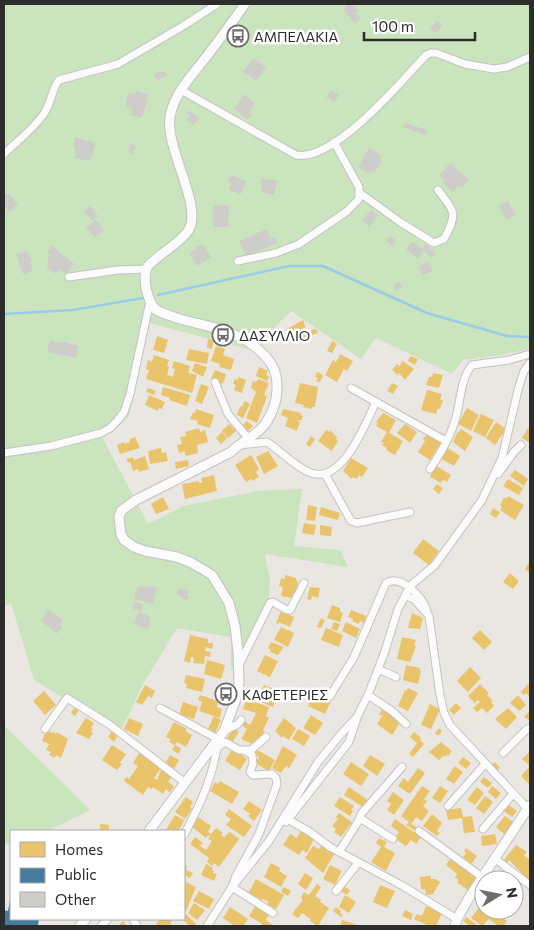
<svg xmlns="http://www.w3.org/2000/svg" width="534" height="930" font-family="Commissioner,sans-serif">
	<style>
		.green { fill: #cae4bd }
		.homes { fill: #e9c46a }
		.public { fill: #457b9d }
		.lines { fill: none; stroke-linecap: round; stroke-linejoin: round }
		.stream { stroke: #9acce8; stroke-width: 2.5 }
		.building { fill: #cfcdc9 }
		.street-casing { stroke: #c3c3c3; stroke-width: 9 }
		.secondary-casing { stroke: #c3c3c3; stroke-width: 11 }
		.street { stroke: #fcfbfb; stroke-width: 7 }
		.secondary { stroke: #fcfbfb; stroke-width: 9 }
		.labels { text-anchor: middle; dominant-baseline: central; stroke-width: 5; stroke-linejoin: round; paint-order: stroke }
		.poi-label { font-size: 14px; fill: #2c2c2c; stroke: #fff; text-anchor: start }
	</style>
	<rect width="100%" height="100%" fill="#eae7e2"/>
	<g class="green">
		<path d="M 4,4 L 530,4 L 530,349 L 496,356 L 463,360 L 452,374 L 376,338 L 361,359 L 291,311 L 252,350 L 149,323 L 129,416 C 121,425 113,431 102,437 L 148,524 L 183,506 L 258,491 L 302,489 L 294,546 L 340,550 L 348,567 L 265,554 L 270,578 L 268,614 L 243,667 L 231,670 L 231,637 L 177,628 L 142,686 L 120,733 L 34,680 L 11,603 L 4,607 Z"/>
		<polygon points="4,725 90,810 48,831 11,831 11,847 4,842"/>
	</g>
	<g class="homes">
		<polygon points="303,320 308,337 295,343 291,334 289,335 287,329"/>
		<polygon points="316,329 318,333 312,335 311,330"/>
		<polygon points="157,336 168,340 164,353 153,350"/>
		<polygon points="208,339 214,340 212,349 207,348"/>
		<polygon points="332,341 337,344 332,353 327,351"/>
		<polygon points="216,346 225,349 223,355 234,359 231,370 219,367 220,364 211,361"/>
		<polygon points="189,349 209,353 207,364 186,360"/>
		<polygon points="340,354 353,361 347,371 344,369 337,382 325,375 333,360 336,362"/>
		<polygon points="154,355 169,360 167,366 169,367 167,375 171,376 173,377 175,369 172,368 174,361 190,366 188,373 197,375 192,393 146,379 149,370 146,369 148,360 152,362"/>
		<polygon points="410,356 418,359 415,365 408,361"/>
		<polygon points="403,361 414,369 405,380 399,373 398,375 392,370 397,364 399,366"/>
		<polygon points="195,363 207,367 203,377 192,371"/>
		<polygon points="259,367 268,371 266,375 269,376 267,381 256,376"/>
		<polygon points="215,370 226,374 223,384 211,379"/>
		<polygon points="317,372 323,375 320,382 316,381 318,378 315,377"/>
		<polygon points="433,373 443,375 439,388 426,385 429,377 432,377"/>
		<polygon points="238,377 246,380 242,393 234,390 236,385 233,384 235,379 238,380"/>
		<polygon points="258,379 269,383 264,395 267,396 257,423 246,418 256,392 251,388 253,381 256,382"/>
		<polygon points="300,383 318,387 315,407 312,407 312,409 303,407 304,405 295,403"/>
		<polygon points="392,383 398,386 393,394 387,391"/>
		<polygon points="201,384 209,387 202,404 195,401"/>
		<polygon points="163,387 190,395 187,406 169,400 170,398 161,395"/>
		<polygon points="148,388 156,391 154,395 146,392"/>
		<polygon points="427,390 442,394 440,400 443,400 440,409 438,408 436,414 421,410"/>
		<polygon points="149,395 165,402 162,409 159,408 158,411 145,405"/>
		<polygon points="245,401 250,404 243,418 237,415 240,406 242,407"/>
		<polygon points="467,408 479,415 471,431 458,424"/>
		<polygon points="196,409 214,415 210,428 197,424 198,421 190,419 193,412 195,413"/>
		<polygon points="283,409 301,413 301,415 303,416 301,421 298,420 297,421 300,422 297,431 285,426 288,418 281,415"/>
		<polygon points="383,413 396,420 389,433 403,441 395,455 386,450 387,448 382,445 384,443 381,442 387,432 376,426 378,423 376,422"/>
		<polygon points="481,414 494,420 485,437 473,431"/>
		<polygon points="247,421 253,426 248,431 242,426"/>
		<polygon points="496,422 506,429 495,445 486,438"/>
		<polygon points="229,424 236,431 228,438 222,431"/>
		<polygon points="405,424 417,432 410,443 397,433"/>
		<polygon points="199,428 200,432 205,430 208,442 197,445 198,453 186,456 184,451 179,453 177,445 182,444 180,437 186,436 185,432"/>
		<polygon points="528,428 530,430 530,443 522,438"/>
		<polygon points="461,429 473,437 465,451 453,442 458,431 459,432"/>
		<polygon points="326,430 329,432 330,430 337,437 336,440 338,441 332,451 318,441"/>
		<polygon points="222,432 227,438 221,444 216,438"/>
		<polygon points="427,434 441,443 430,460 418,452 425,441 423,439"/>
		<polygon points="311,436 315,439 310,447 306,444"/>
		<polygon points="135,437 140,448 120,454 117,445 124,442 125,444 128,443 130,441 130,439"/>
		<polygon points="446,447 460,456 454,466 440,458"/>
		<polygon points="161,448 162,453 166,452 168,461 150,464 148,451"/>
		<polygon points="268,451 278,466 264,474 256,457"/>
		<polygon points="251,455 259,469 256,472 259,477 252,481 251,479 246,482 235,465"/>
		<polygon points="145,456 149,469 139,472 138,469 133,471 130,462 128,463 126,459 133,457 134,460"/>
		<polygon points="351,458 368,468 362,477 359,475 357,479 353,477 352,479 343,471"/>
		<polygon points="188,460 189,466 176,469 175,462"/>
		<polygon points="435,465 451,475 447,482 443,480 441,483 430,477"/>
		<polygon points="515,470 528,479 524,486 510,476"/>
		<polygon points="214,475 217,491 185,499 182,484 199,481 199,483 202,483 201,478"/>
		<polygon points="508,479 523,488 519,495 503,486"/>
		<polygon points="437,484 443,488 439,494 433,489"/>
		<polygon points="508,496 524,505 515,520 500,510 502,507 500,506 504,497 507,499"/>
		<polygon points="163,497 169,509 156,514 151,504"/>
		<polygon points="308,505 317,507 315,521 306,520"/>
		<polygon points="321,507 340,513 338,520 319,515"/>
		<polygon points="493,508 500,512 496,518 490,514"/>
		<polygon points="304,523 316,525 314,535 302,533"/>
		<polygon points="320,525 332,527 331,536 320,535"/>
		<polygon points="423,539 439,551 429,565 413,553"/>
		<polygon points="530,561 530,573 525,569"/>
		<polygon points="510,573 519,581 513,589 503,582"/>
		<polygon points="285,575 296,578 296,580 298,581 295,594 293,593 292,598 281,596 283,587 279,586 281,578 285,579"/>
		<polygon points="310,587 320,588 318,598 312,596 311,600 307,599"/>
		<polygon points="332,605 340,608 340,612 343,613 340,622 327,618"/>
		<polygon points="351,610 366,616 364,623 360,621 359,624 352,621 353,619 348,617"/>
		<polygon points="281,611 294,617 290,627 279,622 278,624 276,623"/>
		<polygon points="412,613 423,618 420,629 408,628"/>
		<polygon points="321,618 325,620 321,628 317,627"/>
		<polygon points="334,622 340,624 337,631 331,629"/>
		<polygon points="346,622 360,629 356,638 342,631"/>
		<polygon points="281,627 294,633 288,647 274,640"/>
		<polygon points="326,628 343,635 339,647 321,640"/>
		<polygon points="480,630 492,642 484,650 472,638"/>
		<polygon points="190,635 208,639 208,643 213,643 212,649 206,647 205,651 211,652 210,657 205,656 204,664 193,663 194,658 191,657 190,663 184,661"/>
		<polygon points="402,637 416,640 414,646 416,646 410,662 397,659"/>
		<polygon points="271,642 284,647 278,655 270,652 271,650 268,648"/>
		<polygon points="265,655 278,661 270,677 257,671"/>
		<polygon points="207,660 225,665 221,679 204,674"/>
		<polygon points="406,665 420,668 420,671 421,671 418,684 403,680"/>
		<polygon points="470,667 481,678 468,692 457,681"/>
		<polygon points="186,675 205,679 202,692 186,688 187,684 184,683"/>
		<polygon points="480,684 489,693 487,695 493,701 491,702 494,706 487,713 482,708 477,712 473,708 480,702 478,700 475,703 468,696"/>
		<polygon points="528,684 530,686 530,697 526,693 524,695 521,692"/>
		<polygon points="145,685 155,691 152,698 148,696 142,705 136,702"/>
		<polygon points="264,685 279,691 273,707 258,701"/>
		<polygon points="408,688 418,693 408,711 398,706 405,690 406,691"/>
		<polygon points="44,691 56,705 45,715 33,701"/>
		<polygon points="315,692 331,701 325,714 308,706 313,693"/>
		<polygon points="200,695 218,701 217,707 222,709 220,718 199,711 202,702 198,700"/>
		<polygon points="518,695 526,705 520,711 510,703"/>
		<polygon points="246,699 269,707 266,716 269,718 263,730 265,731 254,745 241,739 247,729 240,724 243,720 250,725 256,713 243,709"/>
		<polygon points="183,702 198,707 194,719 179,715"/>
		<polygon points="456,703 461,708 454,715 449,710"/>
		<polygon points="430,704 440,709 431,729 421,725"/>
		<polygon points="75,707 79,710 75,716 71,713"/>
		<polygon points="508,708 517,717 506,729 495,719"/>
		<polygon points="382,709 401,721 392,735 377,724 382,716 379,714"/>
		<polygon points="530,711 530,721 524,717"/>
		<polygon points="311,715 323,723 315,735 303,728"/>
		<polygon points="214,716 221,720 214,735 207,731"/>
		<polygon points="86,718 94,723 91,728 93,729 91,732 93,733 89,739 76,733"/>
		<polygon points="129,718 143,724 138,736 124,729"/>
		<polygon points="284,718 296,728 289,740 283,736 282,738 275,731"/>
		<polygon points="174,722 187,729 185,731 192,735 186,747 177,742 175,745 169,742 171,739 166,737"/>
		<polygon points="234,728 239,732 232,742 227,738"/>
		<polygon points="439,728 442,731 438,736 435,733"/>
		<polygon points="298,729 310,736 304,746 292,739"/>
		<polygon points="46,730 52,733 53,732 56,734 57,732 68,739 61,758 56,755 55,758 49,755 51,752 46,750 49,744 42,741"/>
		<polygon points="112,731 118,735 114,742 108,737"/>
		<polygon points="414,732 421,738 420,740 424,744 413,757 409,754 417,743 410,737"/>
		<polygon points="441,742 452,751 448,756 447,755 444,757 443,756 439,760 429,752"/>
		<polygon points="112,745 126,754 120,763 122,764 117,770 102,760"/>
		<polygon points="175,745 181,748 179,754 172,750"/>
		<polygon points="283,746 297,755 289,768 286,766 281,773 272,768"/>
		<polygon points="233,748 247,759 240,770 225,761"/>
		<polygon points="141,750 163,765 154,778 157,780 162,768 173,775 168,782 174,786 170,793 166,789 163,794 153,787 151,789 148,787 143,795 124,781 126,777 129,779 138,766 133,763"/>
		<polygon points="257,750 275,760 269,771 255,763 259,757 254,754"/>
		<polygon points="530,751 530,785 521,776 530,766 522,759"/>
		<polygon points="170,755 179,760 174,769 165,764"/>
		<polygon points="370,755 385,764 377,776 363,766"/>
		<polygon points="463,757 471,763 466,769 458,763"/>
		<polygon points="351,762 369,774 361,786 343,774"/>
		<polygon points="495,762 500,768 496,771 491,766"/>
		<polygon points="455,766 463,772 454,784 446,779"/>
		<polygon points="418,768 425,773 410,794 398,786 404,778 408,782"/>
		<polygon points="484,777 492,783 488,788 480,782"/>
		<polygon points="220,781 239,792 232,804 210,791 215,782 218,784"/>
		<polygon points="422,786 430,791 424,799 427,801 423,806 429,811 422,821 416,817 411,824 417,827 414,830 406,825 409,822 401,816"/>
		<polygon points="440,786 448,791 440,803 432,798"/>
		<polygon points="492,786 501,793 496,799 488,792"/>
		<polygon points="349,787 368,800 363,807 344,795"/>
		<polygon points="477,787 484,793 475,805 467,800"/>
		<polygon points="393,792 404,800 394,815 387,810 391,804 387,801"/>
		<polygon points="485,796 493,802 484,814 476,808"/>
		<polygon points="186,797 193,802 190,807 192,809 185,819 175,812"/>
		<polygon points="340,797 354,806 351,810 353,811 350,816 334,806"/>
		<polygon points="249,801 262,810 254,821 248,816 250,814 243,809"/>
		<polygon points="509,805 517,811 512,817 504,811"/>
		<polygon points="461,808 463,817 472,816 475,832 464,833 462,818 448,820 446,810"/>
		<polygon points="229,809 252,826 244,837 226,825 231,819 225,815"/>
		<polygon points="339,813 352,822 341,837 334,832 336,829 332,826 338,819 336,817"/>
		<polygon points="432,814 442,823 437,831 440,833 437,836 423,826"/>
		<polygon points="175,815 184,820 182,825 178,831 165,831"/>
		<polygon points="505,816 513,822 504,834 496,827"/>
		<polygon points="198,817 211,826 208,832 211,834 216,828 223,833 221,835 224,837 230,832 239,839 219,867 214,863 212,866 207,862 209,858 190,844 195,837 203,843 200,846 206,850 212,841 208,839 210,836 208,835 206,838 191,826"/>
		<polygon points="395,819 421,837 416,844 411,840 406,846 394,838 399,832 391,826"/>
		<polygon points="100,824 109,825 109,831 103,831 100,829"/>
		<polygon points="301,831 314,839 307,853 302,850 299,855 283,845 290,834 297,838"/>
		<polygon points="495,834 497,844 482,846 481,836"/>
		<polygon points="379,838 387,842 384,847 395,853 386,871 371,862 381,847 376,843"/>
		<polygon points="322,845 335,853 323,873 305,858 313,846 319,849"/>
		<polygon points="516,845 527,852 524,855 530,860 530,882 512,863 509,860 507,863 504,860"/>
		<polygon points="466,848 477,856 470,866 466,864 468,861 463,857 466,853 464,851"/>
		<polygon points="451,858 479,878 469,891 457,882 459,880 455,877 457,874 446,865"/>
		<polygon points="271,863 280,868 279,871 287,876 281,887 264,877"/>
		<polygon points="206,864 212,867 212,870 214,871 213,873 217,874 214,881 201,875"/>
		<polygon points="184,865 187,866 186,870 193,873 190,878 184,875"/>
		<polygon points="330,865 342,871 335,885 323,879"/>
		<polygon points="305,873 313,878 306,890 298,884"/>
		<polygon points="431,876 431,879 435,879 440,882 433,894 426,895 425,889 421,889 420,877"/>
		<polygon points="256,879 284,895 276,909 267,904 269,902 263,899 262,900 250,894 248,896 241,892 242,888 249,892"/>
		<polygon points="184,881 196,887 186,911 184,910"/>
		<polygon points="317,884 321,887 315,896 321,900 320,902 329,908 318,926 310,921 311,919 302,913 298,918 292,914 303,900 301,898 304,892 309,895"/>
		<polygon points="342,885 350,890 347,895 339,890"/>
		<polygon points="380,885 395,891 387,908 373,902"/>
		<polygon points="284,887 291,891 288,896 281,892"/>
		<polygon points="199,891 214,899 209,909 193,901"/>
		<polygon points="345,895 356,902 349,913 339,907"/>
		<polygon points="484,901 484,910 497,910 499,911 497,914 507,921 503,926 498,926 489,919 482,926 471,918"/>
		<polygon points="194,903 205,910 197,920 188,913"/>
		<polygon points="256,905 270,913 266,920 274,926 261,926 262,924 249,916"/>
		<polygon points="426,906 442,913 436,926 429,926 414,919 417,914 422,916"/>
		<polygon points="230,907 248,919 243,926 235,926 223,918"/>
		<polygon points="336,907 341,911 340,913 343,915 341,917 333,911"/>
		<polygon points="405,910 413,914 411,920 402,916"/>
		<polygon points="186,914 196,924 194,926 190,926 182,919 184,919"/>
		<polygon points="466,917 473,922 478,926 470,926 463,921"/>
		<polygon points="160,919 169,919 172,921 170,923 174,926 158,926 156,924"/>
		<polygon points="342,920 352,923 360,926 340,926"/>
		<polygon points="123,921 127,926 118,926"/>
	</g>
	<polygon class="public" points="10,900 11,919 39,919 38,925 4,926 4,910 8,911"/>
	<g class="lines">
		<g class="stream">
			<polyline points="158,295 289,266 323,266 427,313 507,336 530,337"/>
			<polyline points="4,314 73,310 143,298"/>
		</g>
	</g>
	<g class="building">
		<polygon points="348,4 353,4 359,10 356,14 361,18 355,24 343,9"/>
		<polygon points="437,21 442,25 436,33 430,29"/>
		<polygon points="254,58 266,68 256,81 243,71"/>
		<polygon points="162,71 167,74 166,76 157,80 153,74"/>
		<polygon points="331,90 339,95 334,102 326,97"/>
		<polygon points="136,91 148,94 147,98 148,98 142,118 131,115 132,109 125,107 128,93 135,95"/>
		<polygon points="245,94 255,105 249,113 251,115 247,120 234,109"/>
		<polygon points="189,110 199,118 193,125 186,119 190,115 187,113"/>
		<polygon points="405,123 427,130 425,135 403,127"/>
		<polygon points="75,137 96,143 90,161 75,158 75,148 73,147"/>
		<polygon points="130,143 137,146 132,154 128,152"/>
		<polygon points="369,148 382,156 380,159 382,161 374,173 371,171 369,174 358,167"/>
		<polygon points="450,163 469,180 462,188 459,186 453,192 443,183 445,181 439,175"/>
		<polygon points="231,175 246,181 241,194 229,190 231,182 228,181"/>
		<polygon points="262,178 277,181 274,195 261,192 263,185 260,185"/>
		<polygon points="8,193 18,205 10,212 4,205 4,196"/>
		<polygon points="508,201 515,215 506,220 499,206"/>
		<polygon points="213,205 229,206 228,227 213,227"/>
		<polygon points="90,206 98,216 92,221 84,211"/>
		<polygon points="371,210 378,216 369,227 362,220"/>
		<polygon points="96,220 104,230 95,237 86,228"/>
		<polygon points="267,229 271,239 275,237 277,243 246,256 239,241"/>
		<polygon points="390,236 396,241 393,246 386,240"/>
		<polygon points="413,241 422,249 426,244 436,254 432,258 424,251 417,259 406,249"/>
		<polygon points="202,244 211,257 197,266 189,253"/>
		<polygon points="52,245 59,251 58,252 74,263 66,274 60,269 56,274 47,267 48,259 50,255 47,252"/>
		<polygon points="27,251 32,261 30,262 33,271 23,274 16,254"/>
		<polygon points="429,262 433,271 422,275 419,266"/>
		<polygon points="400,282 402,287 396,291 393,285"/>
		<polygon points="50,341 62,343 62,341 78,346 76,358 47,352"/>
		<polygon points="138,586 147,588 148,586 157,588 153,604 134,599"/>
		<polygon points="179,588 183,590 184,588 189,592 187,595 189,597 187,601 176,593"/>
		<polygon points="135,602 143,604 141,611 133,609"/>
		<polygon points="48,610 63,620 60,625 62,627 57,634 41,621"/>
		<polygon points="139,612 151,617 148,628 137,626 138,624 133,623"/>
	</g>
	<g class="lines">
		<g class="street-casing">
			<g id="street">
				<path d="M 181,90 L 296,155 C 334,162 401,82 426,55 L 431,53 L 436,53 L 465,64 L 494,69 L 507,67 L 530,57"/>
				<path d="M 4,154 C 17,141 35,128 45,112 C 51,102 52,89 59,80 L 118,64 L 183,26 L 217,4"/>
				<path d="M 360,193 L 400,222 L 434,243 L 444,239 C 458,213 455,212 438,190"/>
				<polyline points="238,261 276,253 299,244 346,212 359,199 359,187 334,142"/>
				<polyline points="69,277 118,270 146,269"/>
				<polyline points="215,382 228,414 248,438"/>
				<polyline points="351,388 446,441"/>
				<path d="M 239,445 L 267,442 C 281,451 295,467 311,473 C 343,484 365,424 376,402"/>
				<polyline points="4,453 51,446 101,433 110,428 117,421 124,412 130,394 150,301"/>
				<path d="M 430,469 C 441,453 451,436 456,417 C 461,400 460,380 472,365 L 509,360 L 530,354"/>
				<polyline points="325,474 351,521 357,523 410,512"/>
				<polyline points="498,474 514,452 521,445"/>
				<polyline points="405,596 409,587 435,565 482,500 502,458 519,386 524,371 530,363"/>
				<polyline points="239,665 270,603 273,602 287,610 290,610 304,583"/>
				<polyline points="378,669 396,677"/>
				<polyline points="368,695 392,711 406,724"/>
				<path d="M 330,696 L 354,657 L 386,583 C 401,574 423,597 427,611"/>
				<path d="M 160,708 L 218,739 C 215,773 200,805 184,835"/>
				<polyline points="45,729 67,698 110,725 184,782"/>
				<polyline points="224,731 238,724 241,720"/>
				<polyline points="216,748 225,742 239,750 251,750 266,737"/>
				<polyline points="246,751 252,755 253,764 250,772 253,775 272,774 276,778 277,784 259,834 236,876 232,887 273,913"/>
				<polyline points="503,753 526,730 530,728"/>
				<polyline points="448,806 485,764"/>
				<polyline points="289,820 310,832 330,847 403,886 457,919"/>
				<polyline points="359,820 361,814 402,767"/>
				<polyline points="286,822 349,742 357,718"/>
				<polyline points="483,829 513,794"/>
				<polyline points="419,831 482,877"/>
				<polyline points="339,852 359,820 363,820 393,839"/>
				<polyline points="494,858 530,885"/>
				<polyline points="336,891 358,863"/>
				<polyline points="133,919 137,926"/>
				<polyline points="101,926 108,919"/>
				<polyline points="207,926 232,887 269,841 318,762 341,734 357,717 368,695 384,654 398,609 405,596 414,599 429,616 440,695 444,713 450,725 527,808"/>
			</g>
		</g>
		<g class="secondary-casing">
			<g id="secondary">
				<path d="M 149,831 L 224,731 L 236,699 L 239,683 L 238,652 L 235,626 L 229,603 L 212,575 L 192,563 L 177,557 L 145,551 L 134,547 L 124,540 L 121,534 L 119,517 L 121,511 L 136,500 L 231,452 C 242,441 257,436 266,423 C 275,409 279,392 276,376 C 274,365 268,358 260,351 C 238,330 208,327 180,319 C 172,316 162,314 155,309 C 149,303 148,295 146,288 C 145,280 144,272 148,266 C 160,253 178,245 188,231 C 204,207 165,149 170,117 C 174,93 193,74 207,56 C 220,39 233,21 245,4"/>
				<polyline points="80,926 86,919"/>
				<polyline points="455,926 457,919 470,896 530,805"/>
			</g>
		</g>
		<use href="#street" class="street"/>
		<use href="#secondary" class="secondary"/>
	</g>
	<defs>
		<g id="bus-ring" transform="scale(1.125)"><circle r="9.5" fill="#fff" stroke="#6e6d6c" stroke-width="1.5"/><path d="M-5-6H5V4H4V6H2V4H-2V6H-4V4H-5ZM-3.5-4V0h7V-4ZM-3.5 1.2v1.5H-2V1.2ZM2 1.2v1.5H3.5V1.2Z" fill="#6e6d6c"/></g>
	</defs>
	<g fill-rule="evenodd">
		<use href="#bus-ring" x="238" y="36"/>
		<use href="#bus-ring" x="223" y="335"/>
		<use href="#bus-ring" x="226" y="694"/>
	</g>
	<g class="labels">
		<g class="poi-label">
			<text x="254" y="36">ΑΜΠΕΛΑΚΙΑ</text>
			<text x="239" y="335">ΔΑΣΥΛΛΙΟ</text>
			<text x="242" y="694">ΚΑΦΕΤΕΡΙΕΣ</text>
		</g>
	</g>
	<rect width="534" height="930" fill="none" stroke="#2c2c2c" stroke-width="10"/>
	<rect x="10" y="830" width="175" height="90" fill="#ffffff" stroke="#ababab"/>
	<rect x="20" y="842" width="25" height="15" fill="#e9c46a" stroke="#ababab"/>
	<text x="55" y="855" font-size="15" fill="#2c2c2c">Homes</text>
	<rect x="20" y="868" width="25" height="15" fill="#457b9d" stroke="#ababab"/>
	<text x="55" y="880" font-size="15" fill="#2c2c2c">Public</text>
	<rect x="20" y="892" width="25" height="15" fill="#cfcdc9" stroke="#ababab"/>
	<text x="55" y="905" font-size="15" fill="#2c2c2c">Other</text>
	<g transform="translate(499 895) rotate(80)"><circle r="24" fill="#ffffff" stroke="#ababab"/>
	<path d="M0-4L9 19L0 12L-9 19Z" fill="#6e6d6c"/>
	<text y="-8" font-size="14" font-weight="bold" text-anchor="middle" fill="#2c2c2c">N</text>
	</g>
	<path d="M364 32v8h111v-8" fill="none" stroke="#2c2c2c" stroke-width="2.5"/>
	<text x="372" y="32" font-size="15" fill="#2c2c2c" stroke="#ffffff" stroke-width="4" paint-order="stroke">100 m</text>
</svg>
